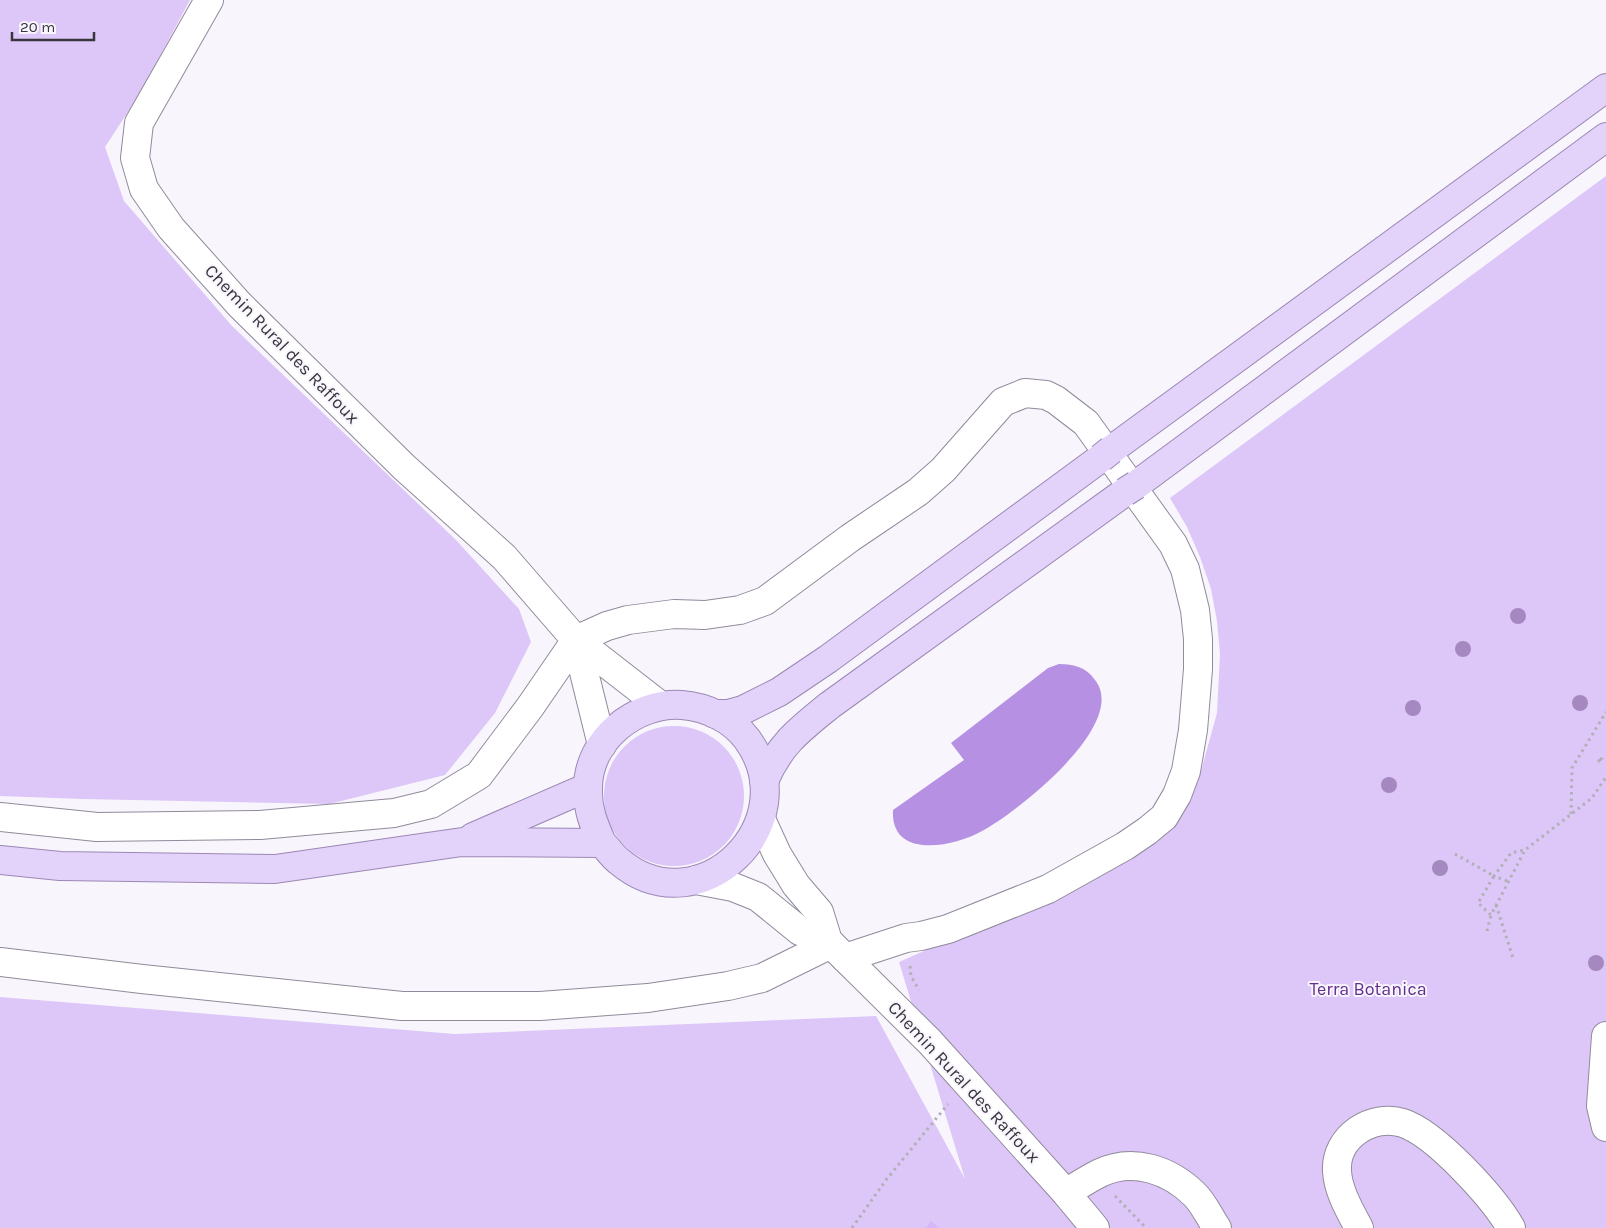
<svg xmlns="http://www.w3.org/2000/svg" width="1606" height="1228" font-family="Karla,sans-serif">
	<style>
		.green { fill: #dcc7f8 }
		.water { fill: #b690e2 }
		.building { fill: #d5b7fa }
		.lines { fill: none; stroke-linecap: round; stroke-linejoin: round }
		.minor-casing { stroke: #918a9b; stroke-width: 30 }
		.major-casing { stroke: #9b88b4; stroke-width: 30 }
		.path { stroke: #b2afb6; stroke-width: 3; stroke-dasharray: 2.5 4; stroke-linecap: butt }
		.minor { stroke: #fff; stroke-width: 28 }
		.major { stroke: #e3d2f9; stroke-width: 28 }
		.major-bridge-casing { stroke: #9b88b4; stroke-width: 30; stroke-linecap: butt }
		.major-bridge { stroke: #e3d2f9; stroke-width: 28 }
		.tree { fill: #a588c0 }
		.labels { text-anchor: middle; dominant-baseline: central; stroke-width: 4; stroke-linejoin: round; paint-order: stroke }
		.street-label { font-size: 18px; fill: #38353c; stroke: #f8f5fd }
		.park-label { font-size: 18px; fill: #612e8e; stroke: #f8f5fd }
	</style>
	<rect width="100%" height="100%" fill="#f8f5fd"/>
	<g class="green">
		<polygon points="0,0 190,0 139,95 105,147 124,201 232,326 456,540 519,609 531,642 495,713 445,775 329,804 82,799 0,796"/>
		<polygon points="1606,176 1606,1228 0,1228 0,997 455,1034 876,1016 965,1179 899,962 1061,891 1189,798 1201,771 1217,713 1220,654 1217,621 1211,589 1200,557 1187,527 1170,498"/>
		<circle cx="674" cy="796" r="70"/>
	</g>
	<path class="water" d="M 1059,664 C 1074,664 1086,667 1095,680 C 1130,724 1016,813 982,831 C 954,847 890,860 893,810 L 964,760 L 951,743 L 1048,668 Z"/>
	<polygon class="building" points="931,1221 939,1228 926,1228"/>
	<g class="lines">
		<g class="minor-casing">
			<g id="minor">
				<polyline points="209,0 139,123 135,158 144,189 171,228 239,304 404,467 504,557 576,640 661,706"/>
				<polyline points="576,640 602,745"/>
				<polyline points="0,817 97,827 260,825 394,813 431,804 479,775 530,707 576,640 607,626 628,620 674,614 705,615 740,610 765,601 850,538 918,492 943,470 1003,402 1025,393 1046,395 1056,400 1086,423 1173,544 1185,569 1195,610 1198,639 1198,669 1193,730 1186,771 1177,795 1164,817 1147,831 1125,846 1048,889 948,929 921,936 906,938 845,958"/>
				<polyline points="761,819 777,854 796,885 819,912 828,941 930,1042 1066,1193 1095,1228"/>
				<polyline points="696,880 733,887 758,897 800,931 828,941"/>
				<polyline points="0,962 142,979 402,1006 540,1006 648,998 728,986 762,978 831,944"/>
				<polyline points="1606,1036 1601,1106 1606,1127"/>
				<path d="M 1066,1193 C 1077,1186 1088,1179 1100,1173 C 1133,1157 1170,1170 1195,1195 C 1204,1204 1210,1218 1217,1228"/>
				<path d="M 1359,1228 C 1350,1211 1338,1191 1337,1171 C 1335,1137 1372,1113 1403,1123 C 1436,1134 1494,1198 1511,1228"/>
			</g>
		</g>
		<g class="major-casing">
			<g id="major">
				<polyline points="1111,450 1606,88"/>
				<polyline points="1136,485 1606,137"/>
				<polyline points="715,714 728,714 743,710 779,692 828,659 1101,458"/>
				<path d="M 764,781 C 780,744 799,730 830,705 L 1125,492"/>
				<polyline points="473,837 588,787"/>
				<path d="M 0,860 L 60,866 L 275,869 L 462,842 L 602,843 C 608,849 613,857 620,862 C 699,928 808,823 747,739 C 732,719 707,707 682,705 C 635,702 588,740 588,788 C 587,809 594,825 602,843"/>
			</g>
		</g>
		<g class="path">
			<polygon points="1517,615 1519,615 1519,618 1517,617"/>
			<polygon points="1462,648 1463,648 1465,650 1462,651"/>
			<polygon points="1580,701 1581,704 1579,705 1578,703"/>
			<rect x="1412" y="707" width="2" height="2"/>
			<polygon points="1600,759 1602,759 1602,761 1599,761"/>
			<polygon points="1389,784 1390,786 1388,787 1387,785"/>
			<polyline points="1571,814 1572,768 1606,712"/>
			<polyline points="1455,854 1494,876 1478,903 1491,915 1525,850 1592,798 1606,777"/>
			<polygon points="1438,867 1441,867 1440,870 1438,869"/>
			<polyline points="1507,881 1494,876 1511,853 1524,850"/>
			<polyline points="1496,905 1513,958"/>
			<polyline points="1487,931 1491,915"/>
			<polyline points="910,966 911,976 919,990"/>
			<polyline points="1115,1196 1146,1228"/>
			<polyline points="852,1228 886,1180 948,1104"/>
		</g>
		<use href="#minor" class="minor"/>
		<use href="#major" class="major"/>
		<g class="major-bridge-casing">
			<g id="major-bridge">
				<polyline points="1101,458 1111,450"/>
				<polyline points="1125,492 1136,485"/>
			</g>
		</g>
		<use href="#major-bridge" class="major-bridge"/>
	</g>
	<g class="tree">
		<circle cx="1518" cy="616" r="8"/>
		<circle cx="1463" cy="649" r="8"/>
		<circle cx="1580" cy="703" r="8"/>
		<circle cx="1413" cy="708" r="8"/>
		<circle cx="1389" cy="785" r="8"/>
		<circle cx="1440" cy="868" r="8"/>
		<circle cx="1596" cy="963" r="8"/>
	</g>
	<g class="labels">
		<g class="street-label">
			<text transform="translate(282 344) rotate(46)">Chemin Rural des Raffoux</text>
			<text transform="translate(964 1082) rotate(47)">Chemin Rural des Raffoux</text>
		</g>
		<g class="park-label">
			<text x="1368" y="989">Terra Botanica</text>
		</g>
	</g>
	<path d="M12 32v8h82v-8" fill="none" stroke="#38353c" stroke-width="2.5"/>
	<text x="20" y="32" font-size="15" fill="#38353c" stroke="#f8f5fd" stroke-width="4" paint-order="stroke">20 m</text>
</svg>
